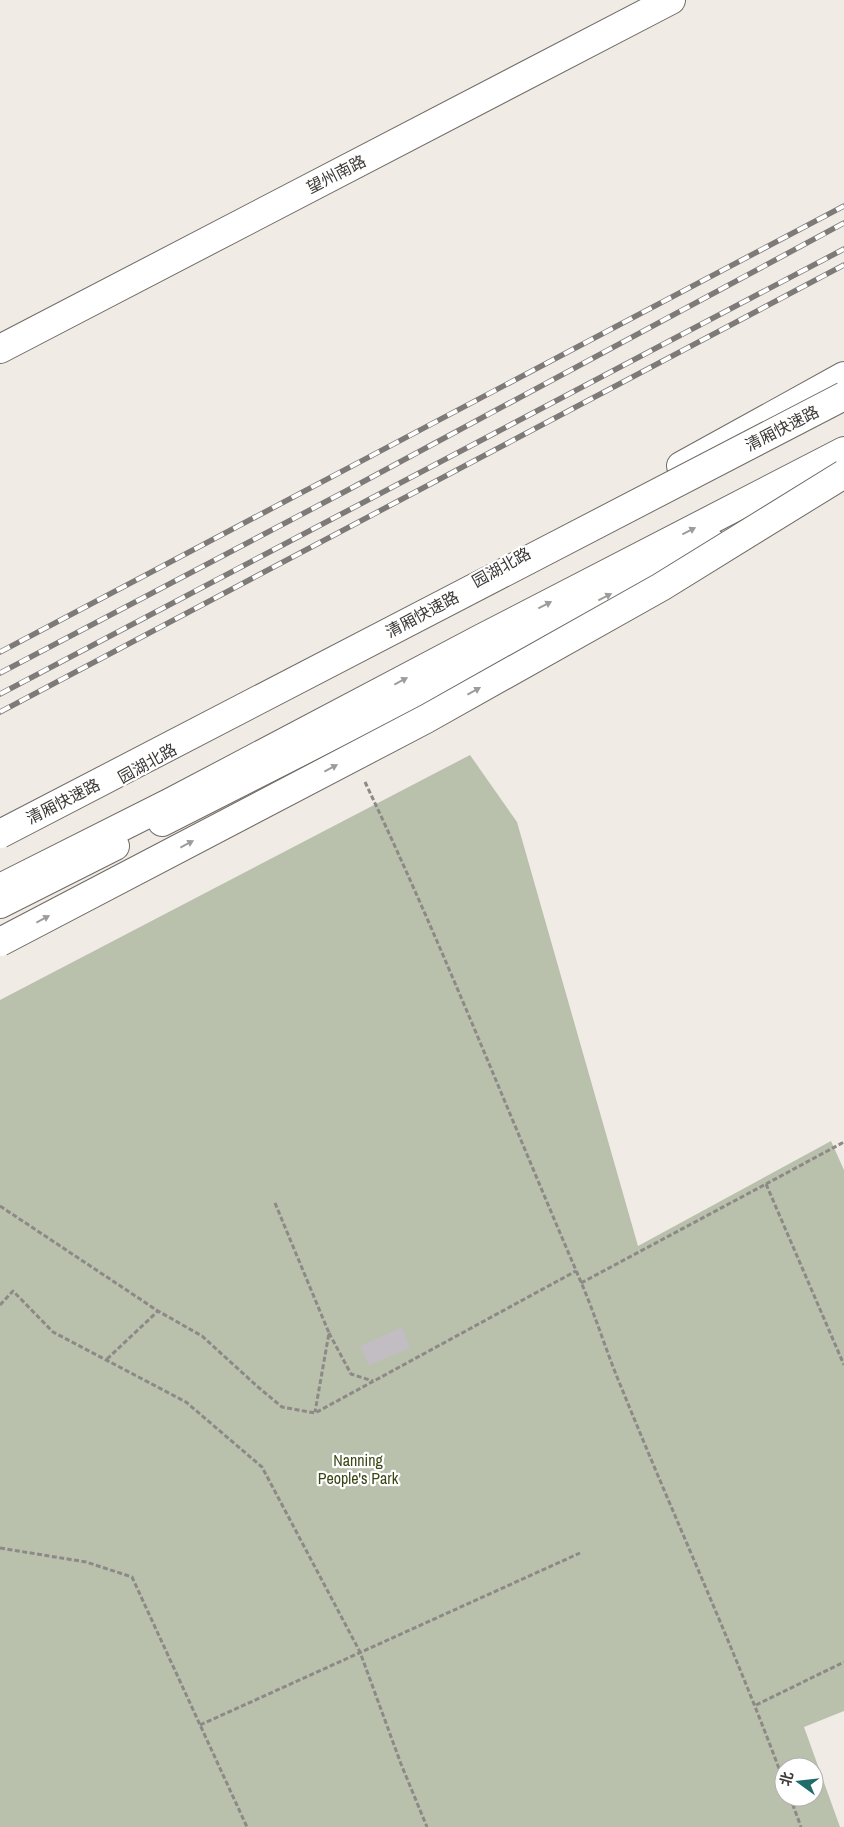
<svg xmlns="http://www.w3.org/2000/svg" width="844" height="1827" font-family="'Archivo Narrow','Noto Sans SC',sans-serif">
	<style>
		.green { fill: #b9c1ad; fill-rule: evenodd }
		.building { fill: #c1bdc3 }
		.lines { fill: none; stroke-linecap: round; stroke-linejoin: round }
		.secondary-casing { stroke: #706b66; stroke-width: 30 }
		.primary-casing { stroke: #706b66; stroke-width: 30 }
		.highway-casing { stroke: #706b66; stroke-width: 30 }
		.path { stroke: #8d8986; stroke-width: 3; stroke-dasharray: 5 2.5; stroke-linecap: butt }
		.secondary { stroke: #fff; stroke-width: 28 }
		.primary { stroke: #fff; stroke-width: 28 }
		.highway { stroke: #fff; stroke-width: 28 }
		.rail-casing { stroke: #7d7a77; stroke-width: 5.5 }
		.rail { stroke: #fff; stroke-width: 4; stroke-dasharray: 11; stroke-linecap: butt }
		.highway-bridge-casing { stroke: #706b66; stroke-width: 30; stroke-linecap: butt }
		.highway-bridge { stroke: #fff; stroke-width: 28 }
		.oneway { fill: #9d9c9b }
		.labels { text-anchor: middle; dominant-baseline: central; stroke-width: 4.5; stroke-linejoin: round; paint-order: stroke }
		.street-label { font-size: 16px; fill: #3b3937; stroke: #fff }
		.park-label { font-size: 16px; fill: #394815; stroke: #fff }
	</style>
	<rect width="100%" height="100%" fill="#f1ebe6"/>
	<path class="green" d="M 470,755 L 517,822 L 638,1246 L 831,1141 L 844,1170 L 844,1711 L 804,1727 L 840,1827 L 0,1827 L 0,1000 ZM 784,1767 L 814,1767 L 814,1797 L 784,1797 Z"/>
	<polygon class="building" points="402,1327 410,1348 369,1365 360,1346"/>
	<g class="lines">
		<g class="secondary-casing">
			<polyline id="secondary" points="0,349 671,0"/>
		</g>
		<g class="primary-casing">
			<g id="primary">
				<polyline points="681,466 844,376"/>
				<polyline points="162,822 712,543"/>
				<polyline points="0,904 115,846"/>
			</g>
		</g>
		<g class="highway-casing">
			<polyline id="highway" points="0,888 171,802 482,638 844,451"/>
		</g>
		<g class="path">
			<path d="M 365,782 C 443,946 509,1115 581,1282 C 596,1317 607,1354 622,1389 C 675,1520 735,1649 784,1782"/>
			<polyline points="766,1184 844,1142"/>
			<polyline points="275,1203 329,1333 315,1412"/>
			<polyline points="0,1206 158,1311 202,1336 258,1387 282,1407 315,1413 576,1271"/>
			<polyline points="581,1283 766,1184 844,1365"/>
			<polyline points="0,1305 13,1291 53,1332 186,1402 262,1467 360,1652 401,1764 427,1827"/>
			<polyline points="329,1333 351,1374 373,1381"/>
			<polyline points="107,1359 158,1311"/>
			<polyline points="0,1548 86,1562 132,1577 247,1827"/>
			<polyline points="756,1705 844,1662"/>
			<polyline points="200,1725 580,1553"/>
			<polyline points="790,1797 801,1827"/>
		</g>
		<use href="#secondary" class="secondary"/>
		<use href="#primary" class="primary"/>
		<use href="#highway" class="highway"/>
		<g class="rail-casing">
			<g id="rail">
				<polyline points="0,652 844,206"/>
				<polyline points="0,673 346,491 844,223"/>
				<polyline points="0,694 844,249"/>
				<polyline points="0,712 844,265"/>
			</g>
		</g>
		<use href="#rail" class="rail"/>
		<g class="highway-bridge-casing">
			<g id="highway-bridge">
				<polyline points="0,834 844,396"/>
				<polyline points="0,942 426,719 661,587 844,474"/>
			</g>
		</g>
		<use href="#highway-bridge" class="highway-bridge"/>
	</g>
	<defs><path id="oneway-solid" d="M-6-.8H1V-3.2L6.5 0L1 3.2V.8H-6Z" transform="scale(1.25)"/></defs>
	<g class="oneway">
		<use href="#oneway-solid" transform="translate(689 531) rotate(-27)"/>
		<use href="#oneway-solid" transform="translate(605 597) rotate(-27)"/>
		<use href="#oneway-solid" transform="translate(545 605) rotate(-27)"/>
		<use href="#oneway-solid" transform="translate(401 681) rotate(-28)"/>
		<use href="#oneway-solid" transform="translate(474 691) rotate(-29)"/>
		<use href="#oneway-solid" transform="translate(331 768) rotate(-28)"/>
		<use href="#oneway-solid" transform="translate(187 844) rotate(-28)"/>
		<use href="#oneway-solid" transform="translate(43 919) rotate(-28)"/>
	</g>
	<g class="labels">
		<g class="street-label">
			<text transform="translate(336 174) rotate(-27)">望州南路</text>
			<text transform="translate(782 428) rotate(-27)">清厢快速路</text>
			<text transform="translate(501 567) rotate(-29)">园湖北路</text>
			<text transform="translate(422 614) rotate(-28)">清厢快速路</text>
			<text transform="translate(147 763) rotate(-29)">园湖北路</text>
			<text transform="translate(63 801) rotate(-27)">清厢快速路</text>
		</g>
		<g class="park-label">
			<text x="358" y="1460">Nanning<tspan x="358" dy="18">People's Park</tspan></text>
		</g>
	</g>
	<g transform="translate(799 1782) rotate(285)"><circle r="24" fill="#ffffff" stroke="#b1b0af"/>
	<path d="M0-4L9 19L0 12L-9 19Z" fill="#206c6b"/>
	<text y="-8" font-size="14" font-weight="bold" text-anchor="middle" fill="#3b3937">北</text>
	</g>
</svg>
